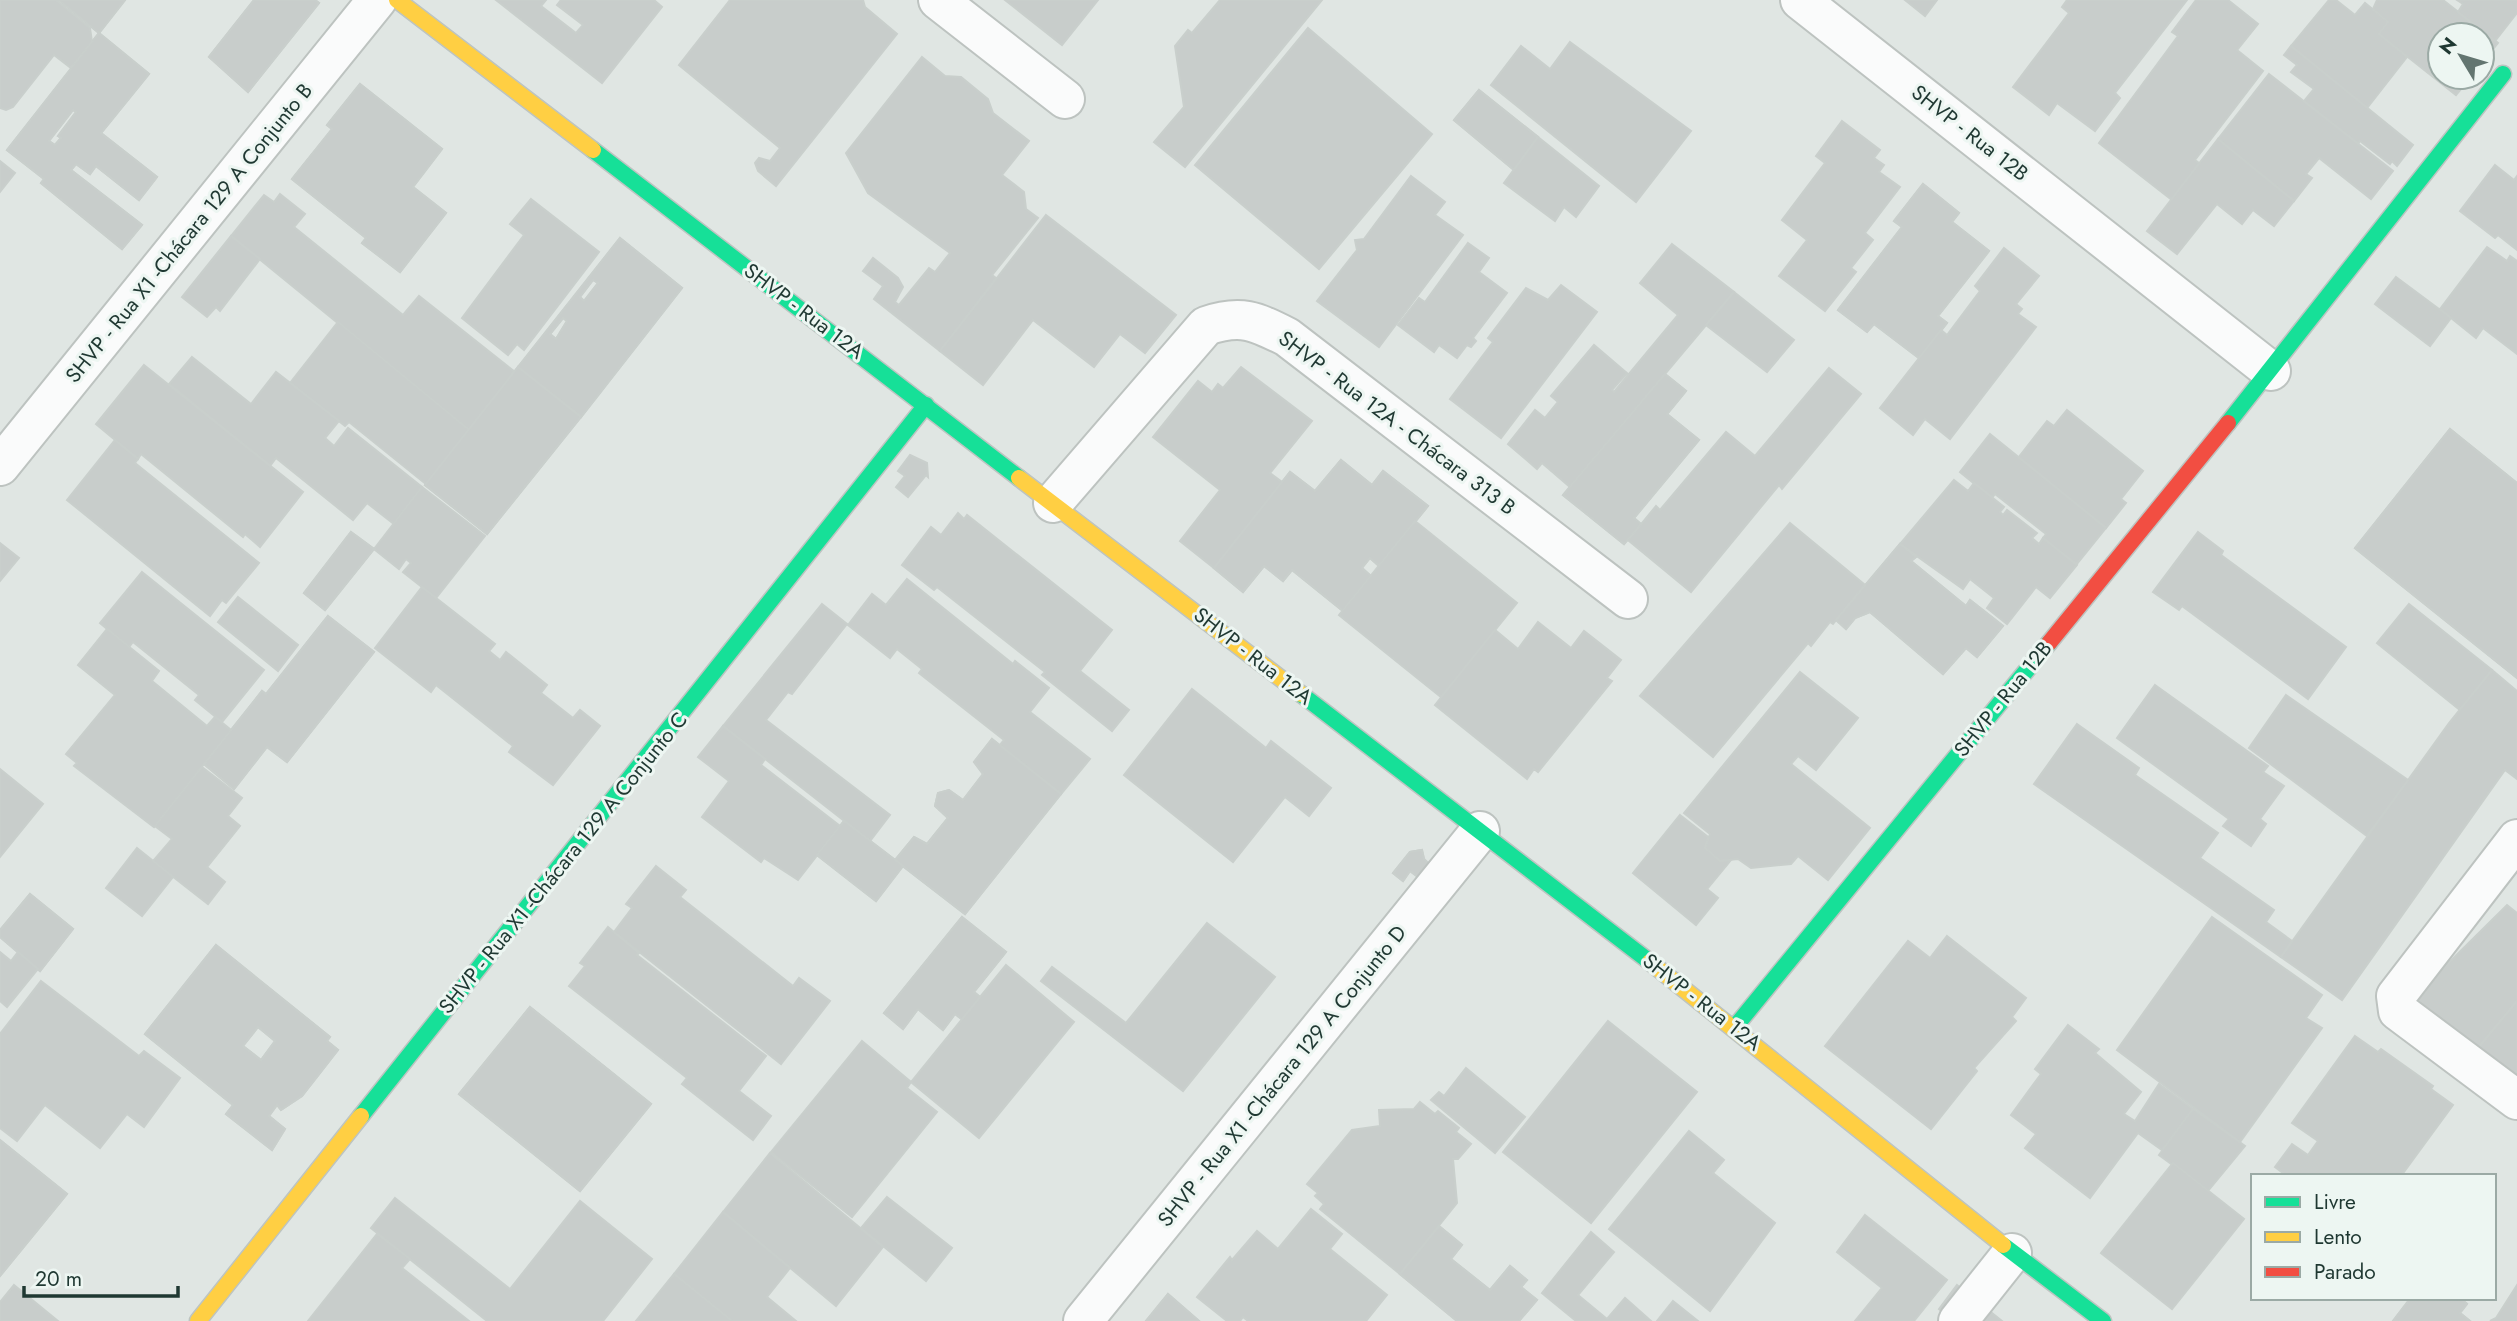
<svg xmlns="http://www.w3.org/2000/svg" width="2517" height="1321" font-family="Jost,sans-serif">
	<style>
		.building { fill: #c8cdcb; stroke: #c9cfcc; stroke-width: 2; fill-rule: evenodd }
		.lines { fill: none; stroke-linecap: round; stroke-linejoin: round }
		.street-casing { stroke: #bdc3c0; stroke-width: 42 }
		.fast-casing { stroke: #bdc4c1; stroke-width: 19 }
		.slow-casing { stroke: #bdc4c1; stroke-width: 19 }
		.jam-casing { stroke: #bdc4c1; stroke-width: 19 }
		.street { stroke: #fafbfb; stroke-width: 38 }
		.fast { stroke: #16e098; stroke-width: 16 }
		.slow { stroke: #ffcf43; stroke-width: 16 }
		.jam { stroke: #f24e42; stroke-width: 16 }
		.labels { text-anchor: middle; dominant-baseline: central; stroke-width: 6; stroke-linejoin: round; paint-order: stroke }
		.street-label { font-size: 21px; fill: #1f3832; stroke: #edf6f2 }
	</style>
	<rect width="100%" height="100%" fill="#e0e6e3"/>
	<g class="building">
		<polygon points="0,0 56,0 90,28 92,42 71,68 54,55 13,107 6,110 0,108"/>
		<polygon points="59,0 125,0 99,33"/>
		<polygon points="59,0 125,0 99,33"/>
		<polygon points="254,0 315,0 319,3 248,92 209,57"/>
		<polygon points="254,0 315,0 319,3 248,92 209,57"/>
		<polygon points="496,0 546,0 541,6 576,33 583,25 557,5 561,0 654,0 662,7 602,83"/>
		<polygon points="730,0 863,0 865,7 897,34 776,186 758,171 755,163 759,158 770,161 780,148 679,65"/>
		<polygon points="1005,0 1098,0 1062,45"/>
		<polygon points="1220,0 1322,0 1185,167 1154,142 1184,107 1175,46 1188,30 1192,33"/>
		<polygon points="1905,0 1937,0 1925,16"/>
		<polygon points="2067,0 2187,0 2115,93 2120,98 2095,131 2057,103 2049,115 2013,87 2069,13 2062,7"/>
		<polygon points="2196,0 2228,0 2258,24 2237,50 2263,71 2195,160 2199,163 2172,200 2099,143 2178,36 2172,32"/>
		<polygon points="2329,0 2336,0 2355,15 2365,3 2388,22 2379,34 2407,57 2367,108 2291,46"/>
		<polygon points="2377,0 2443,0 2498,43 2482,63 2482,35 2440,35 2440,77 2471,77 2456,95 2379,34 2388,22 2373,9"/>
		<polygon points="2457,0 2517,0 2517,13 2495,41 2458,12 2463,4"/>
		<polygon points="1308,28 1432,134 1319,269 1195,165"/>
		<path d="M 99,33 L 149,74 L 101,133 L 157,177 L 139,200 L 96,166 L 90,174 L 76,164 L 71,170 L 142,225 L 122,249 L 41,183 L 44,179 L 7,150 ZM 73,110 L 76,112 L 58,136 L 61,138 L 55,145 L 49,141 Z"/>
		<path d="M 99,33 L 149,74 L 101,133 L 157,177 L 139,200 L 96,166 L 90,174 L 76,164 L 71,170 L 142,225 L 122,249 L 41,183 L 44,179 L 7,150 ZM 73,110 L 76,112 L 58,136 L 61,138 L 55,145 L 49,141 Z"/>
		<polygon points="1570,42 1691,131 1636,202 1491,85 1521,46 1550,69"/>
		<polygon points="2291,46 2413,145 2397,166 2392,161 2390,164 2360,141 2358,144 2304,101 2314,89 2291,72 2297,65 2284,55"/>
		<polygon points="922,57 945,76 961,77 988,99 993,113 1029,141 1002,175 1024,192 1026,209 1038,218 992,275 996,278 940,351 874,299 883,286 863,271 873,258 898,278 903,287 895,302 899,305 929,268 935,272 950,253 868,193 846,153"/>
		<polygon points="2269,74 2393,171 2371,199 2319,158 2306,174 2312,178 2294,201 2218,139"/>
		<polygon points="360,84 442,149 413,187 446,213 400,272 362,243 366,238 292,179 332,129 327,125"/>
		<polygon points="360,84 442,149 413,187 446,213 400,272 362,243 366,238 292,179 332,129 327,125"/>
		<polygon points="1479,90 1538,137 1514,170 1454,120"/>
		<polygon points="1479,90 1538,137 1514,170 1454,120"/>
		<polygon points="1842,121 1880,150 1874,158 1884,165 1879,172 1900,187 1865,233 1873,240 1851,268 1856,272 1825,311 1779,276 1807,240 1782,220 1825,163 1816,156"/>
		<polygon points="1538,137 1599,186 1576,217 1564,207 1555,221 1504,183"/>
		<polygon points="2218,139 2294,201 2274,226 2253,210 2242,224 2217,204 2177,254 2147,231"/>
		<polygon points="0,161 15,173 0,192"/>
		<polygon points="2495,165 2514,180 2517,176 2517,250 2498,235 2495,238 2460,211"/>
		<polygon points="1411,176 1445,202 1435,215 1463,235 1379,347 1317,301 1357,250 1355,240 1364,239"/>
		<polygon points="1923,184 1959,213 1952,222 1989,251 1938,316 1947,323 1919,358 1874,324 1867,332 1838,310 1902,227 1894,221"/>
		<polygon points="1923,184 1959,213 1952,222 1989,251 1938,316 1947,323 1919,358 1874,324 1867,332 1838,310 1902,227 1894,221"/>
		<polygon points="280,194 305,214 294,227 403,315 419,296 515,372 469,430 231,236 264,195 274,202"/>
		<polygon points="531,199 599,252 524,350 517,344 508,355 462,318 524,235 510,224"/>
		<polygon points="1046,215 1176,315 1145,353 1120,334 1094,367 1033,320 983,385 940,351"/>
		<polygon points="231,236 260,259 220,311 216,307 207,317 182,297"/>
		<path d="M 620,238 L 682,288 L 581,417 L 518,367 ZM 593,280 L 598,283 L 584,301 L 580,297 ZM 563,318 L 567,321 L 556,339 L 550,334 Z"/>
		<path d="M 620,238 L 682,288 L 581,417 L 518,367 ZM 593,280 L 598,283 L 584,301 L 580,297 ZM 563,318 L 567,321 L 556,339 L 550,334 Z"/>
		<polygon points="1468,243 1489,258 1479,272 1507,293 1473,338 1476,341 1471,347 1467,345 1457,358 1439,345 1434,352 1398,325 1419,298 1425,302"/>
		<polygon points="1672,244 1734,292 1570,487 1542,463 1537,469 1508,444 1535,410 1545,418 1558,402 1551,396 1594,345 1627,373 1612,390 1614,392 1678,315 1640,283"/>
		<polygon points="2487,247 2507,261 2510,256 2517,261 2517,354 2483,328 2476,338 2440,309"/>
		<polygon points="2004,248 2039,276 2016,304 2022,309 2018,314 2036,327 1950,439 1925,419 1913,435 1880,408 1941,330 1947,335 1980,291 1975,286"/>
		<polygon points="2396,277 2451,318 2430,346 2375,304"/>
		<polygon points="1561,285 1597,312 1501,438 1450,399 1493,342 1488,338 1526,288 1548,300"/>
		<polygon points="1734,292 1794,340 1767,372 1706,325"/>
		<polygon points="338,322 469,430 426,484 349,422 345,426 290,383"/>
		<polygon points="192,357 251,404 276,372 339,421 325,438 334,446 348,428 422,487 394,524 367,503 353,520 276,458 270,466 169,384"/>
		<polygon points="144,365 303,492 260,547 245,534 243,537 141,454 138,459 96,424"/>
		<polygon points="518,367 581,417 487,534 425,485"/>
		<polygon points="518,367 581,417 487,534 425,485"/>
		<polygon points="1241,367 1312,421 1270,473 1282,482 1214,568 1180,541 1220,490 1153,437 1198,381 1212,392 1218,384 1223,388"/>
		<polygon points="1829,368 1861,394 1782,489 1779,485 1691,592 1628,540 1656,506 1660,510 1726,432 1755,456"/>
		<polygon points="1665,374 1686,391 1667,414 1699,440 1634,518 1641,524 1624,544 1563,495"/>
		<polygon points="1665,374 1686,391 1667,414 1699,440 1634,518 1641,524 1624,544 1563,495"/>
		<polygon points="2067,410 2143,471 2121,499 2126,503 2106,528 2018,458 2047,421 2054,426"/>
		<polygon points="2450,429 2517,483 2517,678 2355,548"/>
		<polygon points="2450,429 2517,483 2517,678 2355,548"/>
		<polygon points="1990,434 2106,528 2076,565 2043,538 2046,534 1995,494 1992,498 1960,472"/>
		<polygon points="115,440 138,459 135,463 259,563 226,603 222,600 210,616 67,500"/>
		<polygon points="910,455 927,463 928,477 926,475 908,497 896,487 905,476 898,471"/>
		<polygon points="1341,460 1372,485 1383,471 1428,506 1379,566 1370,558 1362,568 1371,576 1343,611 1292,570 1283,581 1264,566 1243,592 1214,568 1290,472 1315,491"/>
		<polygon points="1341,460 1372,485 1383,471 1428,506 1379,566 1370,558 1362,568 1371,576 1343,611 1292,570 1283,581 1264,566 1243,592 1214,568 1290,472 1315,491"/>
		<polygon points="1954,480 1968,491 1974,483 2004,507 2000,512 2003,515 2007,510 2037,533 2032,538 2039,544 2043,538 2077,565 2050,598 2036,587 2007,624 1987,608 1994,598 1970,579 1963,589 1900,544"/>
		<polygon points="422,487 485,536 436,598 403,572 411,563 406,559 399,569 374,549"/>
		<polygon points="958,513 964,519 967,515 1112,630 1080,671 1129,710 1112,731 1042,675 1045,672 937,587 934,590 902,565 931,527 941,535"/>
		<polygon points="1415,521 1517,603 1441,697 1339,615"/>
		<polygon points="1790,523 1865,585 1833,624 1830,622 1811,646 1808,643 1713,757 1640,696"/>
		<polygon points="351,532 374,549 325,610 304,593"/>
		<polygon points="351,532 374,549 325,610 304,593"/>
		<polygon points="2198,532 2223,551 2221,555 2346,647 2308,699 2182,606 2179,610 2153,592"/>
		<polygon points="0,543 19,558 0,581"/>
		<polygon points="1900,544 1916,557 1911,561 1966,606 1970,600 2003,626 1977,657 1966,648 1943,674 1870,612 1855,618 1846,629 1836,620"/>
		<polygon points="1900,544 1916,557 1911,561 1966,606 1970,600 2003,626 1977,657 1966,648 1943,674 1870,612 1855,618 1846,629 1836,620"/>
		<polygon points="142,572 264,670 222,722 195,700 199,695 133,642 129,647 100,623"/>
		<polygon points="907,579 1013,664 1015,661 1049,688 1030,712 1090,759 1061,794 999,746 1004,740 919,673 922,669 897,649 890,658 848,625 872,594 886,605"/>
		<polygon points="422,587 495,644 489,651 500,660 506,652 547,685 541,693 573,718 580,710 600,726 553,785 509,752 513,746 436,685 431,692 375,648"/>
		<polygon points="238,597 298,645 278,671 218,622"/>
		<polygon points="822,604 847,624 792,694 788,692 766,720 890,815 870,841 723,726"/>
		<polygon points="2409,604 2492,670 2460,710 2377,643"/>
		<polygon points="328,616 374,652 287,762 267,747 234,789 204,764 262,691 266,694"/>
		<polygon points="328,616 374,652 287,762 267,747 234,789 204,764 262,691 266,694"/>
		<polygon points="1538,622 1571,648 1584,631 1621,660 1607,678 1612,681 1538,772 1534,769 1527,779 1435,705 1495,630 1518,649"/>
		<polygon points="107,629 159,671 152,681 207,726 215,717 231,730 154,827 74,766 77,763 66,754 115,695 78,665"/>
		<polygon points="2492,670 2517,691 2517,779 2505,770 2342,1000 2281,957 2449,723"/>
		<polygon points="1800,672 1858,718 1816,770 1798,756 1791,764 1870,828 1828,880 1798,856 1791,864 1751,868 1738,859 1720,861 1705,848 1710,834 1684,813"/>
		<polygon points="2155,685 2268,766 2263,772 2284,786 2260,819 2266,824 2251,846 2223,826 2229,819 2117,738"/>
		<polygon points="1192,689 1266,748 1271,741 1331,788 1309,816 1285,797 1233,862 1124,775"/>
		<polygon points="2286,695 2408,780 2367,836 2249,748"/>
		<polygon points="2077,724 2139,768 2135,775 2218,833 2200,858 2274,910 2266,922 2292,941 2281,957 2034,784"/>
		<polygon points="723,726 765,759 761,765 840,826 798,880 764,858 761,862 702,817 729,781 698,757"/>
		<polygon points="992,739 1061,794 965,914 895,860 914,837 927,844 948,818 935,806 938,793 949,790 963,800 983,774 974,762"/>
		<polygon points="992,739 1061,794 965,914 895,860 914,837 927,844 948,818 935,806 938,793 949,790 963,800 983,774 974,762"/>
		<polygon points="202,767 242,798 228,816 240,826 207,867 225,882 208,904 153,861 172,839 155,826"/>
		<polygon points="0,769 43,804 0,857"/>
		<polygon points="1680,815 1708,837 1705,848 1720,861 1731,860 1707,889 1718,898 1696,925 1633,873"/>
		<polygon points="844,821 903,866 876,901 817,855"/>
		<polygon points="844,821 903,866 876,901 817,855"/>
		<polygon points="137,848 173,877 142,916 106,888"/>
		<polygon points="1422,850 1424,859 1432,867 1422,880 1410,871 1403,881 1393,873 1410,852"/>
		<polygon points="1422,850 1424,859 1432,867 1422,880 1410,871 1403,881 1393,873 1410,852"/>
		<polygon points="656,866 686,890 680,897 793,986 799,978 830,1001 781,1064 614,932 632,908 626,904"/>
		<polygon points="30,894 73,929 40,971 0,937 0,930"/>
		<polygon points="30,894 73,929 40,971 0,937 0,930"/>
		<polygon points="2507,905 2517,913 2517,1001 2473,1054 2406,1005"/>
		<polygon points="962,917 1006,952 974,992 980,997 963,1020 955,1014 943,1030 918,1009 903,1029 884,1013"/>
		<polygon points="962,917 1006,952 974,992 980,997 963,1020 955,1014 943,1030 918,1009 903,1029 884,1013"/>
		<polygon points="2212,917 2322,995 2306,1018 2322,1028 2240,1142 2117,1050"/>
		<polygon points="1207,923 1275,977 1183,1091 1041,981 1052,967 1126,1023"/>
		<polygon points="608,927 639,953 637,955 766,1056 739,1091 771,1116 753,1140 682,1084 687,1078 569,986 585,966 580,963"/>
		<polygon points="1947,936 2026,998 2012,1017 2016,1021 1974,1068 1977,1071 1931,1129 1825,1046 1908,941 1930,958"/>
		<path d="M 216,945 L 330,1037 L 327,1041 L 338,1050 L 302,1096 L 281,1110 L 277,1105 L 269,1116 L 285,1129 L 272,1150 L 226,1114 L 233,1105 L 145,1034 ZM 258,1027 L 275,1041 L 261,1060 L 243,1046 Z"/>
		<path d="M 216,945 L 330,1037 L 327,1041 L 338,1050 L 302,1096 L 281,1110 L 277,1105 L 269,1116 L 285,1129 L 272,1150 L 226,1114 L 233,1105 L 145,1034 ZM 258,1027 L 275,1041 L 261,1060 L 243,1046 Z"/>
		<polygon points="0,952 11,961 18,952 38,969 7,1007 0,1001"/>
		<polygon points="1006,965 1074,1022 979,1138 911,1082"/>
		<polygon points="41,981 139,1056 144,1051 180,1078 144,1127 127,1114 100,1148 45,1105 17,1141 0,1128 0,1034"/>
		<polygon points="2517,1001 2517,1087 2473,1054"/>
		<polygon points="530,1007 651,1104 580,1191 459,1094"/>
		<polygon points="530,1007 651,1104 580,1191 459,1094"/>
		<polygon points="1608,1021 1697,1092 1591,1223 1503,1152"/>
		<polygon points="2068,1025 2099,1049 2095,1053 2141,1092 2124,1114 2135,1121 2159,1084 2193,1109 2162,1150 2138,1133 2090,1198 2025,1148 2036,1134 2011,1115 2041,1074 2035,1069"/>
		<polygon points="2355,1036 2378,1052 2381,1049 2433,1086 2431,1089 2453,1105 2401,1176 2287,1176 2275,1167 2292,1144 2308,1155 2318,1141 2292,1123"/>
		<polygon points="862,1041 911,1082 907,1088 937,1112 852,1217 771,1152"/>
		<polygon points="1466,1068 1525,1117 1495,1153 1431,1100 1439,1092 1444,1096"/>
		<polygon points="1420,1102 1435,1114 1438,1111 1459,1128 1456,1132 1471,1144 1458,1159 1453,1159 1457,1203 1400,1274 1320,1209 1324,1204 1315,1196 1318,1193 1307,1184 1352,1130 1380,1126 1379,1110 1414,1109"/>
		<polygon points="2193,1109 2245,1146 2208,1191 2159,1155"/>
		<polygon points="1689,1131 1724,1160 1713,1173 1775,1223 1710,1311 1609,1229"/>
		<polygon points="0,1140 67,1194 0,1276"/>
		<polygon points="0,1140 67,1194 0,1276"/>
		<polygon points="770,1153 883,1247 836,1306 723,1212"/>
		<polygon points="2173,1163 2244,1219 2172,1309 2101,1253"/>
		<polygon points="887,1197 952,1248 926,1281 861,1228"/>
		<polygon points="395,1198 510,1289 580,1201 652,1259 603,1321 487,1321 371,1228"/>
		<polygon points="1311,1209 1342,1234 1330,1249 1387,1295 1366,1321 1248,1321 1243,1317 1240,1321 1227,1321 1197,1297 1230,1257 1232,1260 1257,1231 1278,1249"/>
		<polygon points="723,1212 790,1268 767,1297 796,1321 732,1321 674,1274"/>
		<polygon points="1865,1215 1947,1280 1914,1321 1855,1321 1882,1288 1837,1252"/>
		<polygon points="1439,1226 1462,1245 1451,1259 1490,1290 1510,1266 1527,1280 1521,1287 1537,1300 1519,1321 1457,1321 1400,1274"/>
		<polygon points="1439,1226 1462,1245 1451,1259 1490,1290 1510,1266 1527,1280 1521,1287 1537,1300 1519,1321 1457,1321 1400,1274"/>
		<polygon points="1591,1232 1614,1252 1578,1295 1607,1319 1625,1298 1651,1321 1576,1321 1542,1293"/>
		<polygon points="377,1234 410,1259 402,1268 469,1321 308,1321"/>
		<polygon points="674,1274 732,1321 636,1321"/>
		<polygon points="14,1285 58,1321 0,1321 0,1302"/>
		<polygon points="1957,1285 2002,1321 1954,1321 1939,1309"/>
		<polygon points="2517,1285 2517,1321 2490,1321 2496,1318"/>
		<polygon points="1168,1294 1176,1301 1199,1321 1146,1321"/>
		<polygon points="1168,1294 1176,1301 1199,1321 1146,1321"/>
		<polygon points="2407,1298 2460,1298 2467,1304 2460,1313 2470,1321 2393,1321 2409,1300"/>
		<polygon points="2407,1298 2460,1298 2467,1304 2460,1313 2470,1321 2393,1321 2409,1300"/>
		<polygon points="1673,1301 1698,1321 1657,1321"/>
	</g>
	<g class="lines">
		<g class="street-casing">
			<g id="street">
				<polyline points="938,0 1065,99"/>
				<polyline points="1800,0 2271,371"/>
				<polyline points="0,466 377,0"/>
				<path d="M 1053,503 L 1206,326 C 1241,314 1255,321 1287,337 L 1628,599"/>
				<polyline points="2517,839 2396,996 2398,1011 2517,1100"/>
				<polyline points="1083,1321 1480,831"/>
				<polyline points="1958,1321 2012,1253"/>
			</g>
		</g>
		<g class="fast-casing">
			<g id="fast">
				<polyline points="593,150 1019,478"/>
				<polyline points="2228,423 2503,74"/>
				<polyline points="1301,694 1650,962"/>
				<polyline points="1735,1027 2049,643"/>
				<polyline points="361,1116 926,405"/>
				<polyline points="2003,1245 2103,1321"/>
			</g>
		</g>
		<g class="slow-casing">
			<g id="slow">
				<polyline points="397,0 593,150"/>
				<polyline points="1019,478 1301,694"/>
				<polyline points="1650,962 2003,1245"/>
				<polyline points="198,1321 361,1116"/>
			</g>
		</g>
		<g class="jam-casing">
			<polyline id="jam" points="2049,643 2228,423"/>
		</g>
		<use href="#street" class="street"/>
		<use href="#fast" class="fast"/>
		<use href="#slow" class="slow"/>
		<use href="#jam" class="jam"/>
	</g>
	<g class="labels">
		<g class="street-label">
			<text transform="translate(1970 133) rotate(38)">SHVP - Rua 12B</text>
			<text transform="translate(189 233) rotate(-51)">SHVP - Rua X1 -Chácara 129 A Conjunto B</text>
			<text transform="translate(804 311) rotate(37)">SHVP - Rua 12A</text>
			<text transform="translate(1397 423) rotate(37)">SHVP - Rua 12A - Chácara 313 B</text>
			<text transform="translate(1253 656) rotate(38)">SHVP - Rua 12A</text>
			<text transform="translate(2003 699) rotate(-51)">SHVP - Rua 12B</text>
			<text transform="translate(563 863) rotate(-51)">SHVP - Rua X1 -Chácara 129 A Conjunto C</text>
			<text transform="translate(1702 1002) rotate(38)">SHVP - Rua 12A</text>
			<text transform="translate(1282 1076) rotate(-51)">SHVP - Rua X1 -Chácara 129 A Conjunto D</text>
		</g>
	</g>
	<rect x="2251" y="1174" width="245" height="126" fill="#edf6f2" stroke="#9baaa5" stroke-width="2"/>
	<rect x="2265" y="1197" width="35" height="10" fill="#16e098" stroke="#9baaa5" stroke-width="2"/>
	<text x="2314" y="1209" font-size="21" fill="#1f3832">Livre</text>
	<rect x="2265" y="1232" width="35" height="10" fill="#ffcf43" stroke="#9baaa5" stroke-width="2"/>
	<text x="2314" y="1244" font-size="21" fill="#1f3832">Lento</text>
	<rect x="2265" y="1267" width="35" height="10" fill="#f24e42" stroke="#9baaa5" stroke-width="2"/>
	<text x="2314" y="1279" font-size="21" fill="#1f3832">Parado</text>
	<g transform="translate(2461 56) rotate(308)"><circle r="33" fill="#edf6f2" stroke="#9baaa5" stroke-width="2"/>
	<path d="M0-5L12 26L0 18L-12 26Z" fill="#637570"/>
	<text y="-10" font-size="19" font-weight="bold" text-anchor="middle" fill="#1f3832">N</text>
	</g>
	<path d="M24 1286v10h154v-10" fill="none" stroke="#1f3832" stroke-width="3.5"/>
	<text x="35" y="1286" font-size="21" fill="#1f3832" stroke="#edf6f2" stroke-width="5" paint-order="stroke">20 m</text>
</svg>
